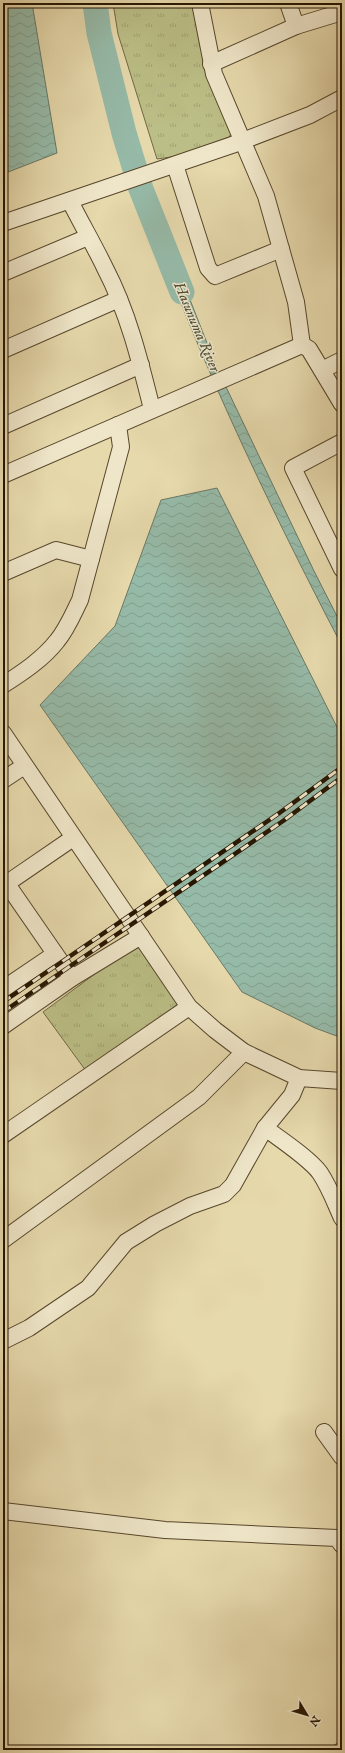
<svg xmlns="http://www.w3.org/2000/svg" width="345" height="1753" font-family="'IM FELL English',serif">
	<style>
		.park { fill: url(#park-tufts); stroke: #716a44 }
		.water { fill: url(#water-waves); stroke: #6a7866 }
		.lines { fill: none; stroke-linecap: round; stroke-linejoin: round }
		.river { stroke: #96baa8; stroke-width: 25 }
		.minor-casing { stroke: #57472c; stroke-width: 18 }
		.minor { stroke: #efe6c9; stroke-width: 16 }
		.rail-casing { stroke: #271602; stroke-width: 4.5 }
		.rail { stroke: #efe6c9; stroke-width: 3; stroke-dasharray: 9; stroke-linecap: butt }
		.labels { text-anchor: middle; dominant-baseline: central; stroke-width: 3; stroke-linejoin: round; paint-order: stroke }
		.water-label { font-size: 15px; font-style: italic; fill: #4e4f3c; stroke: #efe6c9 }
	</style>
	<defs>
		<pattern id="park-tufts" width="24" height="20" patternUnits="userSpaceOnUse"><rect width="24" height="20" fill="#bbbe86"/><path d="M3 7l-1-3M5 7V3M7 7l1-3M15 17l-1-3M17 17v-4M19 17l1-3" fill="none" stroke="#a1a372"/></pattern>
		<pattern id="water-waves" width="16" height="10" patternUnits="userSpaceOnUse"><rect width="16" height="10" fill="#96baa8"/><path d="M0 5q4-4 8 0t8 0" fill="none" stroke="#819f8f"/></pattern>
	</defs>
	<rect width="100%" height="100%" fill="#e6d9ac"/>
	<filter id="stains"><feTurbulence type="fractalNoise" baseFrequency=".005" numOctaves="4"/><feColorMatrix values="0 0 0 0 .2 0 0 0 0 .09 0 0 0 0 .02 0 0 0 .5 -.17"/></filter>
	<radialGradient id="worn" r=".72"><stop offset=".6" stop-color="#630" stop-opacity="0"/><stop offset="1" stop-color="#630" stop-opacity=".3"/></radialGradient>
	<g class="park">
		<polygon points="113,3 193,3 232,132 229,137 178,156 157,159 118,34"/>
		<polygon points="133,946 146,950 179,1001 175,1012 86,1071 43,1012"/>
		<polygon points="342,1740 342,1750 327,1750"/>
	</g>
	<g class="water">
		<polygon points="3,3 32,3 57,153 3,174"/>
		<path d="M 174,259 L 216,366 L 314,571 L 342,626 L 342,646 C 277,521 215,394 165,262 Z"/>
		<polygon points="217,488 342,737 342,1038 315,1028 242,992 40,705 115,626 161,500"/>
	</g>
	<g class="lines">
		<polyline class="river" points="95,3 99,33 124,133 141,189 182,292"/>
		<g class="minor-casing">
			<g id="minor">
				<polyline points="200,3 214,74 266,196 296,302 302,345"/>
				<polyline points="288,3 296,26 342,12"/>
				<polyline points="211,64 296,26"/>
				<polyline points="175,165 208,268 215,276 281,249"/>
				<path d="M 70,201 C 81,223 94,245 105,268 C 128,312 140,361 152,409"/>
				<polyline points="3,223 232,145 310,115 342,98"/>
				<polyline points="3,273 88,237"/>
				<polyline points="3,350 119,299"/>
				<polyline points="322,370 342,360"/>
				<polyline points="3,426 141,365"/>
				<polyline points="342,442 293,468 342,569"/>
				<polyline points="3,475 302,345 309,349 342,404"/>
				<polyline points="3,573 56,550 91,559"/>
				<path d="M 3,685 C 22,673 43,659 57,641 C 67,629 73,614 80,600 L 121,447 L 118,425"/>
				<polyline points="3,733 189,1007 215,1030 244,1052 299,1078 342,1081"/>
				<polyline points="3,780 24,766"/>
				<polyline points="7,884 72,978"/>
				<polyline points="3,886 73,838"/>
				<polyline points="3,989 55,954"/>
				<polyline points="3,1026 72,978 141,936"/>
				<path d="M 265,1128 C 280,1139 310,1159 320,1173 C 330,1188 335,1203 342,1218"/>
				<polyline points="3,1135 189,1007"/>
				<polyline points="3,1240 199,1097 244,1052"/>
				<polyline points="3,1341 29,1328 88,1288 126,1242 155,1224 190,1206 224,1194 233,1185 265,1128 292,1095 299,1078"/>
				<polyline points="324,1432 342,1457"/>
				<polyline points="3,1511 165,1530 337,1538 342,1545"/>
			</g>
		</g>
		<use href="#minor" class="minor"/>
		<g class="rail-casing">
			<g id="rail">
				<polyline points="3,1002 278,814 342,767"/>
				<polyline points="3,1012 283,821 342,777"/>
			</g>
		</g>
		<use href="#rail" class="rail"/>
	</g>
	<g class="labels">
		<g class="water-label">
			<text transform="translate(197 327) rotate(67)">Hasunuma River</text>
		</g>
	</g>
	<rect width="345" height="1753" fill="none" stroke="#e6d9ac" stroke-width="16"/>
	<rect x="4" y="4" width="337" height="1745" fill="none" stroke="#271602" stroke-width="2"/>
	<rect x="8" y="8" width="329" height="1737" fill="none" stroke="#271602"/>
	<g transform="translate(307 1715) rotate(128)" stroke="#efe6c9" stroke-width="3" paint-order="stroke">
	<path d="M0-3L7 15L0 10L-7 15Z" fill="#271602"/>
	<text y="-6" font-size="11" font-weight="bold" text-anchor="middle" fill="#271602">N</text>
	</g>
	<rect width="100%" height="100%" filter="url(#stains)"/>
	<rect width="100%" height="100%" fill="url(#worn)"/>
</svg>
